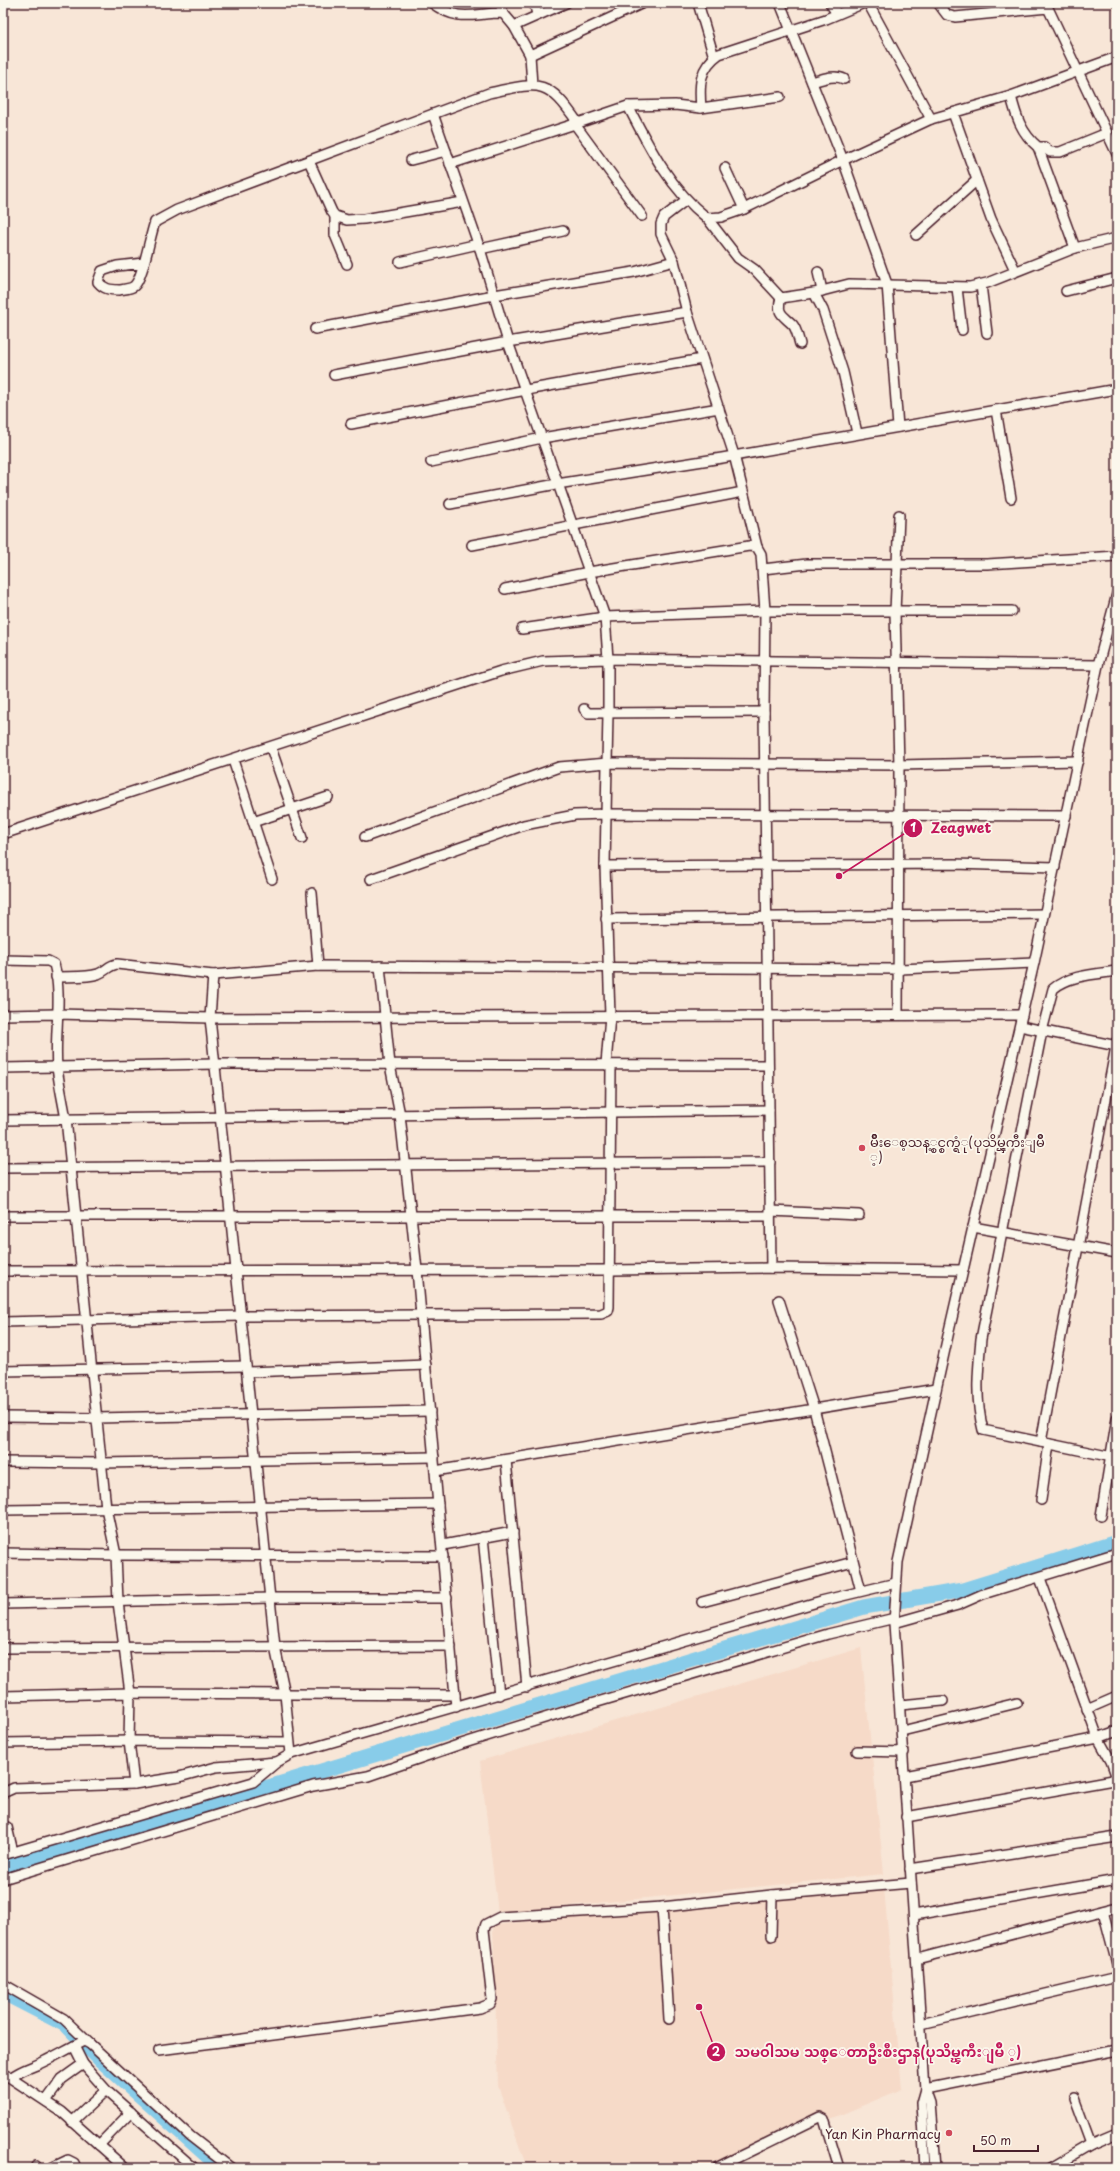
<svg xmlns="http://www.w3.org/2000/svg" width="1120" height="2171" font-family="'Playpen Sans','Noto Sans Myanmar',sans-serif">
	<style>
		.built { fill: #f6dac8 }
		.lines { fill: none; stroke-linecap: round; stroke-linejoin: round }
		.canal { stroke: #88cce9; stroke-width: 9 }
		.river { stroke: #88cce9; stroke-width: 15 }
		.street-casing { stroke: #4a1f2b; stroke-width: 12 }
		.street { stroke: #fbf7ec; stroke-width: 9 }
		.poi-dot { fill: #d1495b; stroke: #fbf7ec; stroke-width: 1.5 }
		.labels { text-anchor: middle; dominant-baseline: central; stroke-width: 3.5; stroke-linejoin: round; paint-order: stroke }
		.poi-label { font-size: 13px; fill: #4a1f2b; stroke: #fbf7ec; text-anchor: start }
		.leader { fill: none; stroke: #c2185b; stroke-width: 1.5 }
		.callout-dot { fill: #c2185b; stroke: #fbf7ec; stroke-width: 1.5 }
		.mark-label { font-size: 12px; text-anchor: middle; font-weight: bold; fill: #fff }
		.callout-label { font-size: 14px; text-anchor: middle; font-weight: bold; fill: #c2185b; stroke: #fbf7ec; stroke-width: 3.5; stroke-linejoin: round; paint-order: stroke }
	</style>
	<rect width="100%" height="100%" fill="#f8e6d7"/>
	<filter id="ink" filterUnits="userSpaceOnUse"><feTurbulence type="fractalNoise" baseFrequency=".025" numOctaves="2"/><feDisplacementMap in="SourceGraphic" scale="8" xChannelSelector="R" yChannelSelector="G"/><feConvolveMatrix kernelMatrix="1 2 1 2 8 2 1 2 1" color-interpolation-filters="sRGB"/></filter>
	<g filter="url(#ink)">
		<g class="built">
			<polygon points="861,1648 884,1874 498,1913 480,1761"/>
			<polygon points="884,1888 902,2089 714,2168 527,2168 498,2086 493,1925"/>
		</g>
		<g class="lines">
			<polyline class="canal" points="3,1996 65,2028 99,2063 216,2168"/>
			<polyline class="river" points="3,1867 864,1607 963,1590 1117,1542"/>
			<g class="street-casing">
				<g id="street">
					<path d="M 432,3 C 460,23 472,13 503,13 L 514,26 L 530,55 L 532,85"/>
					<polyline points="500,3 503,13"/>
					<polyline points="534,3 537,14"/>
					<polyline points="698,3 714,57"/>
					<polyline points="780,3 843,160 887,284 898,427"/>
					<polyline points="830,3 837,14"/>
					<polyline points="868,3 931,119"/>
					<polyline points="938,3 947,15 955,17 1048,8 1117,154"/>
					<polyline points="514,26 566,3"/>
					<polyline points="530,55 643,3"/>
					<path d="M 812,82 C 822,79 835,74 844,79"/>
					<path d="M 1011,96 C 1016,116 1021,133 1038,147 L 1044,147 L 1050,152 L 1060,152 L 1107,133"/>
					<path d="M 628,106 L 675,105 L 701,108 C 699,85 699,68 719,54 L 826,19 L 864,3"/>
					<polyline points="701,108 780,97"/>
					<polyline points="953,113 991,219 1015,270"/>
					<polyline points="574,123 642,216"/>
					<polyline points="1038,147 1075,248"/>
					<polyline points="411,160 446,151"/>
					<polyline points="309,161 332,212 335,216 347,220 364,219 463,202"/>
					<polyline points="450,164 578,123"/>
					<polyline points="725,168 744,209"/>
					<polyline points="686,200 664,217 661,224 661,234 674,261 687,312 734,455 757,547"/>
					<polyline points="335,216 335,235 347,264"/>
					<polyline points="707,218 738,258 755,270 781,298 814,293 849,284 970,287 987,283 1075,248 1117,238"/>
					<polyline points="916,235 977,180"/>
					<polyline points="480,249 563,231"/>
					<polyline points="400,262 478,244"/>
					<path d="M 144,263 L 117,266 L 102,271 L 98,282 C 104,289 110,290 119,290 C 124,289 131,289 134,286 C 143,279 150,235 155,222 L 177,210 L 489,93 C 540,82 547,78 578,123 L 628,106 C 649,147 670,189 707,218 L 721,217 L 744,209 L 843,160 L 931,119 L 1011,96 L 1117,57"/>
					<polyline points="818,272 822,291"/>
					<polyline points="981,285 987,333"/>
					<polyline points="957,288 962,330"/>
					<polyline points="1066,291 1117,278"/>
					<polyline points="814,293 823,310 843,372 857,433"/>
					<path d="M 781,298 C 776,314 783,315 793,325 C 797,330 798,338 800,344"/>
					<polyline points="315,329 494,295 634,272 674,261"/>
					<polyline points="334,375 508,342 687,312"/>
					<polyline points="996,410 1011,498"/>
					<polyline points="351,424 526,390 702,359"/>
					<polyline points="431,462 542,438 719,408"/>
					<polyline points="450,504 557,484 722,458 1117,389"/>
					<polyline points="472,545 743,492"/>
					<polyline points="763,569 807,564 987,564 1117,556"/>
					<polyline points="505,589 589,572 749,546 757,547 761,554 765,611 764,712 771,1268"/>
					<polyline points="522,629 605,617 765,611 1012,611"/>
					<polyline points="584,709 588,713 764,712"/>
					<polyline points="271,748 302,838"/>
					<polyline points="233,760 272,879"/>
					<polyline points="253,822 328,797"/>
					<polyline points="3,834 501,671 543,661 608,659 1098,665"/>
					<polyline points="365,837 559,767 608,763 899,765 1078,761"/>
					<polyline points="605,866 954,864 1055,867"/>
					<polyline points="371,879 524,825 575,815 605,814 1066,816"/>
					<polyline points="312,893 318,966"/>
					<polyline points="606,919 1044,914"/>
					<path d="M 3,960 L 48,961 L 54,964 C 63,997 54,1033 57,1067 C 59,1084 63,1102 66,1119 L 106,1508 L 116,1555 L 118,1602 L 130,1693 L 129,1741 L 134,1784"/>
					<polyline points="380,966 390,1065 400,1115 417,1270 456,1707"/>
					<path d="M 1117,971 C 1097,974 1069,975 1053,989 L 1042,1031 L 981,1339 C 978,1371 975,1399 983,1430 L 1117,1458"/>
					<polyline points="213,975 210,1018 275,1647 285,1694 291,1754"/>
					<path d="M 56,977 C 69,976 86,978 98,974 C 106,971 109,965 117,964 L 213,975 L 318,966 L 900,969 L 1034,963"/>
					<polyline points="3,1015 58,1014 210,1018 1022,1015"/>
					<polyline points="898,1015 899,765 895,612 899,515"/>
					<polyline points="1020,1026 1117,1046"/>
					<polyline points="3,1068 216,1064 768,1065"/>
					<polyline points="3,1120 769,1110"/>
					<polyline points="3,1168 770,1162"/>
					<polyline points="770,1211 859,1215"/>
					<polyline points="3,1216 770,1216"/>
					<polyline points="973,1227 1117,1253"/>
					<polyline points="3,1271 611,1270 771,1268 963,1270"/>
					<polyline points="779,1300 814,1409 861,1591"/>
					<polyline points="3,1322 241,1316 601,1314 608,1311 609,1307 611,1068 606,1064 610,1016 605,866 608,713 608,659 605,617 508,342 480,249 433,114"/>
					<polyline points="3,1371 246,1366"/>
					<polyline points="247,1372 426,1365"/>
					<polyline points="3,1417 97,1418 430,1411"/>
					<polyline points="1041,1442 1117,1041"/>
					<polyline points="506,1460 527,1687"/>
					<polyline points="3,1462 102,1463 434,1457"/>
					<polyline points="435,1471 936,1389"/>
					<polyline points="1041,1500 1049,1444"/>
					<polyline points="3,1510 438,1504"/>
					<polyline points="1101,1516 1117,1418"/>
					<polyline points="483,1537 499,1695"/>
					<polyline points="443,1545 513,1532"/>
					<polyline points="3,1553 116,1555 443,1556"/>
					<polyline points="1040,1578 1098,1738 1117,1731"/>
					<polyline points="702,1602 853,1562"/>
					<polyline points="3,1604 270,1598 447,1598"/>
					<polyline points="894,1623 958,1605 983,1594 1117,1553"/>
					<polyline points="3,1648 451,1646"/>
					<polyline points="3,1696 130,1693 455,1695"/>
					<polyline points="900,1705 943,1701"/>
					<polyline points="1087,1709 1117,1696"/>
					<polyline points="902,1731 1017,1703"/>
					<polyline points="3,1743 129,1741 289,1742"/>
					<polyline points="857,1751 904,1752"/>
					<polyline points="905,1776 1098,1738 1111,1761 1116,1775 1113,1780 906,1817"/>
					<polyline points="3,1793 14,1788 134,1784 179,1777 216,1767 276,1762"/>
					<polyline points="7,1827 13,1852"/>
					<polyline points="3,1855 253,1782 277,1762 291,1754 821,1601 896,1583"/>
					<polyline points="910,1869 1117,1837"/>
					<polyline points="3,1879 313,1786 368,1776 458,1745 567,1711 828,1634 895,1618"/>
					<polyline points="662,1907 669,2019"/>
					<polyline points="1103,1911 1117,1964"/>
					<polyline points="914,1915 1117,1880"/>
					<polyline points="771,1936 772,1895"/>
					<polyline points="917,1959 1117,1907"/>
					<polyline points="3,1984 64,2019 90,2044"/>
					<polyline points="921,2024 1117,1977"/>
					<polyline points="74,2046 83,2064 108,2092 194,2168"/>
					<polyline points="159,2050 480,2008 490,2004 492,1999 484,1930 486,1924 500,1917 662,1907 772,1895 911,1883"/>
					<polyline points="3,2073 62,2112 125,2168"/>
					<path d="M 12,2077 C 22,2069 34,2067 45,2061 C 59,2054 71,2047 84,2041 L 90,2044 L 190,2136 L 231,2168"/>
					<polyline points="925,2089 1117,2050"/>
					<polyline points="925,2089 921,2103 925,2168"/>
					<polyline points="1074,2098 1091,2144"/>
					<polyline points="46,2101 62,2079 83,2064"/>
					<polyline points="72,2122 106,2090"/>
					<polyline points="99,2145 131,2112"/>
					<polyline points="36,2166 37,2168"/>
					<polyline points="51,2168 68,2160 74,2163 76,2168"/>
					<polyline points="716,2168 820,2117 824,2119 839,2168"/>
					<polyline points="935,2168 930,2103 925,2089 894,1623 898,1562 949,1331 1034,963 1098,665 1117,594"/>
					<polyline points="1050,2168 1091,2144 1117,2133"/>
				</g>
			</g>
			<use href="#street" class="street"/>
		</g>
	</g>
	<g class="poi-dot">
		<circle cx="862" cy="1148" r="4"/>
		<circle cx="949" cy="2133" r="4"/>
	</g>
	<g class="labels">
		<g class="poi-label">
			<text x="870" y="1141">မ်ိဳးေစ့သန့္စင္စက္ရံု(ပုသိမ္ၾကီးျမိဳ<tspan x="870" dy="15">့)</tspan></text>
			<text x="941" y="2133" text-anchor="end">Yan Kin Pharmacy</text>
		</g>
	</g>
	<path class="leader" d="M839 876L913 828M699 2007L716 2052"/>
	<g class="callout-dot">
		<circle cx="839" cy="876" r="4"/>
		<circle cx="699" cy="2007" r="4"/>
		<circle cx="913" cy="828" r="10"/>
		<circle cx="716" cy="2052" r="10"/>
	</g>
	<g class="mark-label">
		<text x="913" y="832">1</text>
		<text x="716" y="2056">2</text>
	</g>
	<g class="callout-label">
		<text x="961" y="833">Zeagwet</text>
		<text x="878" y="2057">သမဝါသမ သစ္ေတာဦးစီးဌာန(ပုသိမ္ၾကီးျမိဳ ့)</text>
	</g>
	<rect width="1120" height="2171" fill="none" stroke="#fbf7ec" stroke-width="16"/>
	<rect x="8" y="8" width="1104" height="2155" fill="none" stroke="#4a1f2b" stroke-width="1.5" filter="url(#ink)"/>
	<path d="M974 2145v6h64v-6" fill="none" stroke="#4a1f2b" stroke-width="2"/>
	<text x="980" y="2145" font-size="12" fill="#4a1f2b" stroke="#fbf7ec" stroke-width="3" paint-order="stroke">50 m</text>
</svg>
